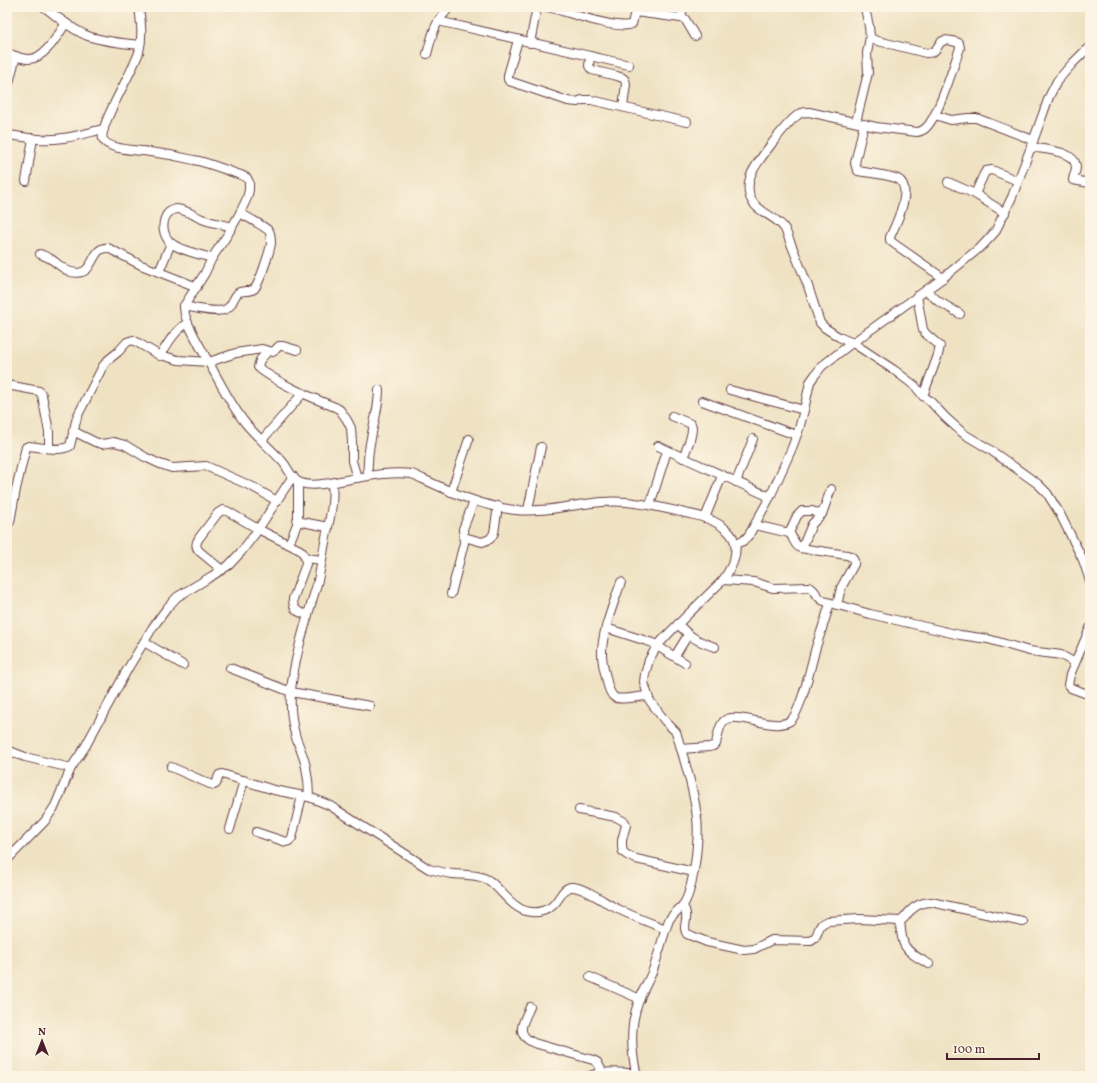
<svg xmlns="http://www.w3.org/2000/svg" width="1097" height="1083" font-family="Vollkorn,serif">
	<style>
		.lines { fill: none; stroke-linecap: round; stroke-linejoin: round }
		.minor-casing { stroke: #633c42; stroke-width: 10 }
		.minor { stroke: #fff; stroke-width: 8 }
	</style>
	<rect width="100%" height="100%" fill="#fcf5e5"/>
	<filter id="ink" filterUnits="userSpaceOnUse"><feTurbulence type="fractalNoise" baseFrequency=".025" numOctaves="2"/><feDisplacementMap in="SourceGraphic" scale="8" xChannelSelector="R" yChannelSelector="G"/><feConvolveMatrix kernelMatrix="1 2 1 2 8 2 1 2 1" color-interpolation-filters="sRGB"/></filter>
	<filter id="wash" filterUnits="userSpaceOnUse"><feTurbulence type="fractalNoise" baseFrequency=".012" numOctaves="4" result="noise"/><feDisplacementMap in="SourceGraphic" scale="16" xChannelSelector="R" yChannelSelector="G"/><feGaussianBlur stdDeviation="0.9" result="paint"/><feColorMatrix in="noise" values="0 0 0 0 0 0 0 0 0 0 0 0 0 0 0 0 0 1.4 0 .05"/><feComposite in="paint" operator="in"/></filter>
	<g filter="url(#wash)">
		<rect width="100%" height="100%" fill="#efe2c3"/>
	</g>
	<g filter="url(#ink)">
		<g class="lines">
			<g class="minor-casing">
				<g id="minor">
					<path d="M 44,7 C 58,17 72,30 88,36 C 105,42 123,43 140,45"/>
					<path d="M 139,7 C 141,22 143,37 139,52 C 134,70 98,126 103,139 C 107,149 133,150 143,151 C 160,153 177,156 194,160 C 210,163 225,170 241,175 L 247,178 L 249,182 L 249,190 L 247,198 L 240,213 L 228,234 L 212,258 L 205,273 L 184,306 C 184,312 185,316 187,321 C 195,339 205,355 214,372 C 224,390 233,408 246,424 C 257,437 270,448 282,461 C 288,467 292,481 301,483 C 313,487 328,483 340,481 C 364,477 388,471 412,474 C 445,489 478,506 515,510 C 544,513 574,504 603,502 C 629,500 655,506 681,512 C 692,515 703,516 713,521 C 722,525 734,534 735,544 C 738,557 730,570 723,580 L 671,631 L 657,646 L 649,660 L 645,674 L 644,682 L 648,696 L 650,701 L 665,721 L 676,732 L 677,735 C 685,763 694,790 697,818 C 699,833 697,849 695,864 C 693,876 691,891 685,902 C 681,909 673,913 669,920 C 663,936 659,953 653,970 C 649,980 643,990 639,1000 C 630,1024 631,1052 637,1076"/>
					<path d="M 548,7 C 565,11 618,31 632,24 L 636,7"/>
					<polyline points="635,12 681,18 685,19 695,36"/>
					<path d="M 866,13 L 869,26 L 870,37 L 874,40 L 926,53 C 945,53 931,33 959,43 L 960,48 C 954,64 937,123 923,130 C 921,131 919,132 917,132 L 876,127 L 809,112 C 805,112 801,112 798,115 C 788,121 752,167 750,178 C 748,184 748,194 751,199 C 756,212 777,216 785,229 L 808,286 L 820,323 L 825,328 L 839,337 L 853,343 L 894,370 L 915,386 L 923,396 L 929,400 L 946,418 L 964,434 L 989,449 L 1038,484 L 1047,493 L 1060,514 L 1083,560 L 1090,581"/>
					<polyline points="681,18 683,7"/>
					<polyline points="438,21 629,65"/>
					<polyline points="518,40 508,75 508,79 509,81 568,101 577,102 582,100 591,100 687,122"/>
					<polyline points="530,43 537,7"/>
					<path d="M 7,53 C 14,55 21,59 28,59 C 44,60 58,35 66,23"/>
					<path d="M 427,54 C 430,43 433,29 439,20 C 442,15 446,13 449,7"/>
					<polyline points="590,56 589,66 592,70 617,76 623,78 625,80 626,84 623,107"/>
					<polyline points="7,90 16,56"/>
					<polyline points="935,115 951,120 968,118 976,118 1033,140"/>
					<polyline points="856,122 868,73 867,53 870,37"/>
					<path d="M 864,124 L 855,163 L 856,167 L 858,171 C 868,173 890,175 898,179 C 914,188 896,224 890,237 L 890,240 L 893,243 L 943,278"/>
					<path d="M 7,135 C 18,136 28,138 38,139 C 61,141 82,134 104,129"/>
					<path d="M 1031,147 C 1044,150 1075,150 1076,167 C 1076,172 1073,176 1073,180 L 1090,183"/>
					<polyline points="26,181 33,138"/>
					<polyline points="948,182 975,194 1005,213"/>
					<polyline points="975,194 984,174 986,171 992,170 1018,181"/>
					<path d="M 40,254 C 43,255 47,257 51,259 C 60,265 69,276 82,272 C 94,269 93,246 108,248 L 141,265 L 197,287"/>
					<path d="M 212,258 C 202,255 183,251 174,245 C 165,240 161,228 165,218 C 167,213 171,210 176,209 C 186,209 194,216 202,219 C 212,223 223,224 232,227"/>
					<polyline points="159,272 171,243"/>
					<polyline points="926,290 938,301 960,314"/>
					<polyline points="917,296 923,330 926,334 940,346 938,355 923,396"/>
					<path d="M 184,306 C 195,308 213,313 224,310 C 233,307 232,299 237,294 C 241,289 249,293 254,289 C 259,285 270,251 271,243 C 271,239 271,234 269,231 C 264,226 247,217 240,213"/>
					<path d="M 268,351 L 260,360 L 258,367 L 260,369 C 283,386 311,397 337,408 L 340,410 L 347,420 L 351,428 L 352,442 L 352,461 L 357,478"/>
					<path d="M 160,356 C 168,343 175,330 188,323"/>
					<polyline points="7,385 39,391 42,395 49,432 49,448"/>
					<polyline points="730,390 804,410"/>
					<polyline points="702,401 796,435"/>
					<path d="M 672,416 L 691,424 C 695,431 686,450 683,458"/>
					<polyline points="73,431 95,442 102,444 114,442 125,445 145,457 160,464 172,468 206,466 253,487 277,501"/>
					<polyline points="262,440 303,393"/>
					<polyline points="658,446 770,497"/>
					<path d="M 368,476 C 367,462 369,447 372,433 C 375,418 379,405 379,390"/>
					<polyline points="736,482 753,439"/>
					<polyline points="451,492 469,439"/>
					<polyline points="650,505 667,451"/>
					<polyline points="528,510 541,447"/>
					<polyline points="705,518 722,476"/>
					<polyline points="297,521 328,527"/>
					<path d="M 10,522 L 16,489 L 26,447 L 29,446 C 41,447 60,452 70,446 L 77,417 L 103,366 L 108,360 L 118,352 L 127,342 L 133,340 L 157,354 L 178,360 L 209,362 L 236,353 L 262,349 L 273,352 L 279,346 L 283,346 L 297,350"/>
					<path d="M 755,525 L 789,533 C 794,537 793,544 800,548 L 847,555 L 852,557 L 854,561 L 854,564 L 841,588 L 837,605"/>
					<polyline points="789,533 797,516 802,511 812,511 822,514"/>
					<polyline points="464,537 482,542 490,539 494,533 498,506"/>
					<polyline points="289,544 297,524 298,517 298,482"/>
					<polyline points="735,544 743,541 749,535 770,497 792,448 799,429 804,410 810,382 815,375 822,366 848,346 943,278 983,245 995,232 1012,197 1031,147 1049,97 1057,81 1072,64 1090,46"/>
					<polyline points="802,548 812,524 822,514 831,489"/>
					<polyline points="306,558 322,560"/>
					<path d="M 222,570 L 199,551 C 195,546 196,543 199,538 L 218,513 L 223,510 L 227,511 L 258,529 L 300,550 C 305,554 306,558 306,564 L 293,599 C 293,610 297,612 308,615"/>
					<path d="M 723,580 L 754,582 L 773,588 L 809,587 C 817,590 815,597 824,601 L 870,614 L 960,635 L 988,639 L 1029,651 L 1054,654 L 1061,655 L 1075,663"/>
					<path d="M 621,582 C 614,603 602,631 602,653 C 602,661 604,670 606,677 C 607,683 609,693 614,697 C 619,701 641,696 648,696"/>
					<polyline points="451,594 464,543 463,529 474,501"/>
					<path d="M 678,624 C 691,638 697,641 715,647"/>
					<polyline points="606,628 659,645"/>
					<polyline points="1090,628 1070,675 1068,685 1071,688 1090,695"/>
					<polyline points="144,642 183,665"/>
					<polyline points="657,646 685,663"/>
					<polyline points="675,656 688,635"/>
					<polyline points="230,668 291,692 370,706"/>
					<path d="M 681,749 L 709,747 L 713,746 L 716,744 C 717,738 720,724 724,721 C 737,710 773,732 790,721 C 801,713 812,661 816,647 C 821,632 826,617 830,603"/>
					<polyline points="7,750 25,757 71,768"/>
					<path d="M 171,767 L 210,784 L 214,785 L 216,784 L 219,775 L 222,774 L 274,790 L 309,797 L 329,805 L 429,869 C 437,871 445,873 453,874 C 465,875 481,874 491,882 C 504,893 514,911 532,912 C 538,913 548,910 552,906 C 559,901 562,888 571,887 C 582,886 603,901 612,906 C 629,915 648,922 666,929"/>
					<path d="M 309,797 C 309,787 308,777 306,767 C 304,757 300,748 296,738 C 292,724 290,705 291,690 C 295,654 307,619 317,584 C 321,569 323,552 326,537 C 330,517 334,503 332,483"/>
					<polyline points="579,810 616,817 625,822 626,825 622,840 622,847 623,852 627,855 636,859 694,872"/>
					<polyline points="230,829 244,780"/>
					<polyline points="256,832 286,842 289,841 292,838 302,796"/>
					<polyline points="7,860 45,821 55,806 71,768 85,747 127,670 153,627 167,608 177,597 212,576 229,565 241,552 255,534 293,476"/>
					<path d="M 683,906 C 691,918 681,926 687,934 L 707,942 L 744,950 L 754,949 L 772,940 L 811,941 C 821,936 815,924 828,921 L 859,919 L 900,921 C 905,919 906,915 910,911 C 916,905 923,902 931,902 L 1023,922"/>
					<path d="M 900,921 C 901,928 901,937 904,944 C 908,953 920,959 929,964"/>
					<polyline points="590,977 640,999"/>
					<path d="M 530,1007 C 523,1023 514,1034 534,1043 L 593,1060 L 597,1062 L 603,1073"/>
					<path d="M 590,1076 C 603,1070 621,1073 636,1073"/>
				</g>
			</g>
			<use href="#minor" class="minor"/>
		</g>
	</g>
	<rect width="1097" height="1083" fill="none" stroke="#fcf5e5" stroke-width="24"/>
	<g transform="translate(42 1041)" stroke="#fcf5e5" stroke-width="3" paint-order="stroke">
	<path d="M0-3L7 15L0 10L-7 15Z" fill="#4a1f2b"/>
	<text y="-6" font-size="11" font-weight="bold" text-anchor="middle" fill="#4a1f2b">N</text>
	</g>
	<path d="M947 1053v6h92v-6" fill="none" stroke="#4a1f2b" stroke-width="2"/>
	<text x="953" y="1053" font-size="12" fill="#4a1f2b" stroke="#fcf5e5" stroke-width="3" paint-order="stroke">100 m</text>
</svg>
